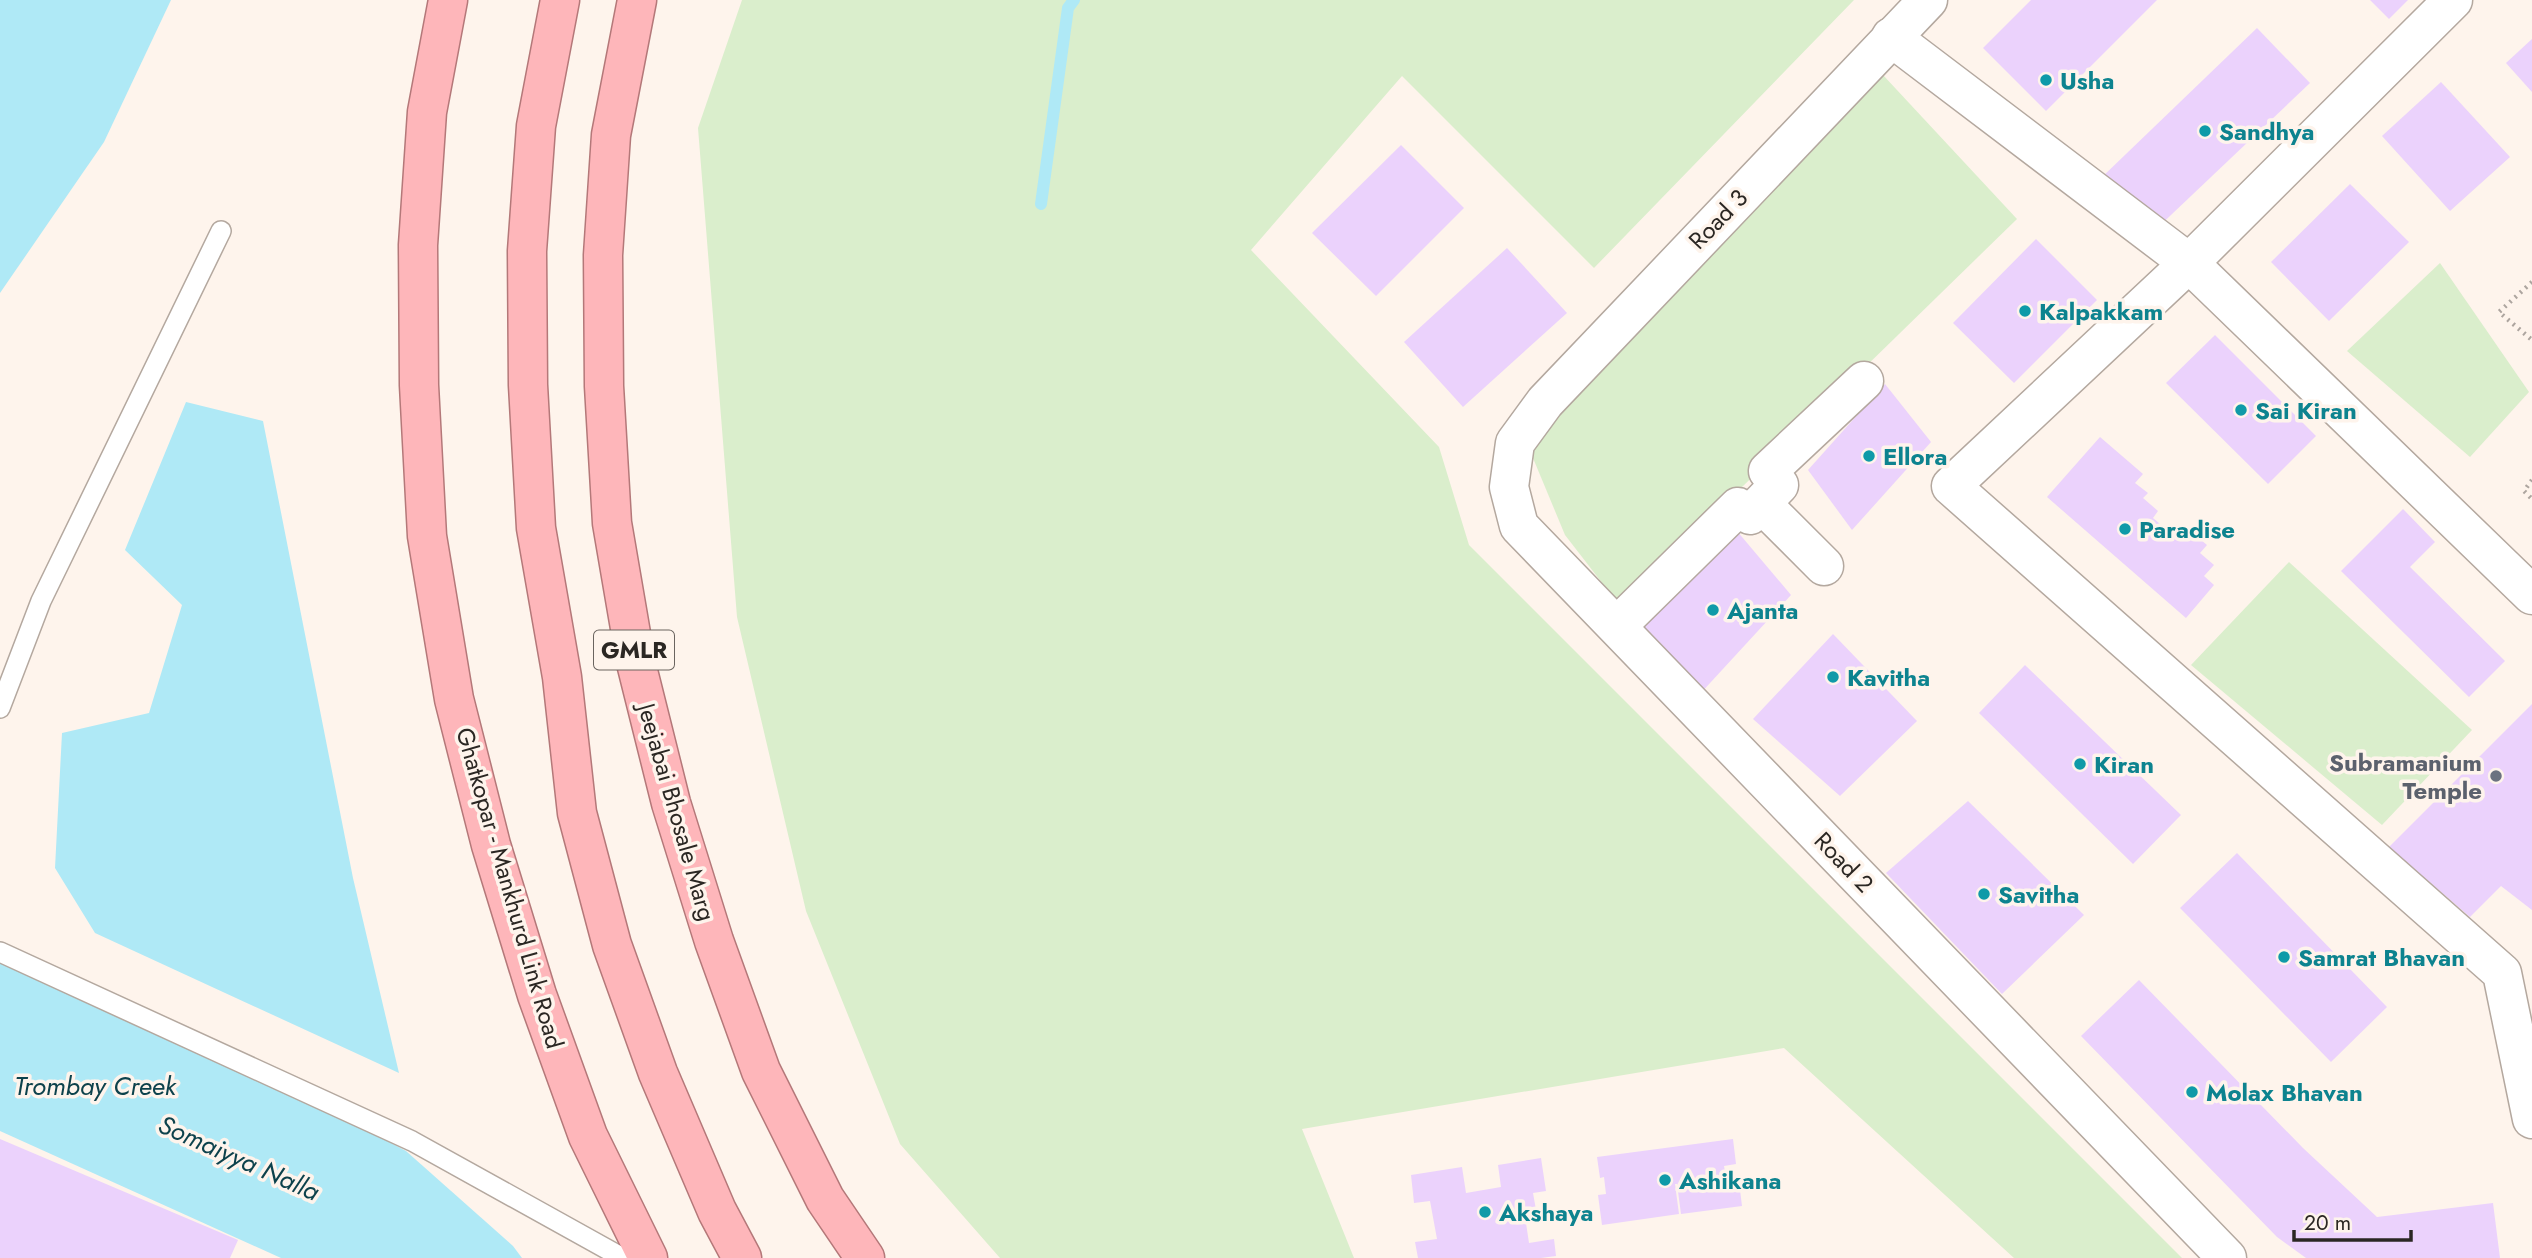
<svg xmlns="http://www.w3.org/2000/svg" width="2532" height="1258" font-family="Jost,sans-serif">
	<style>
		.green { fill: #daeecc }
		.water { fill: #afe9f6 }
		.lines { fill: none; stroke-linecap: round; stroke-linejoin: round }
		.stream { stroke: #afe9f6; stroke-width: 12 }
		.building { fill: #ebd2fc }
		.service-casing { stroke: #b4a89f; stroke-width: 22 }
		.minor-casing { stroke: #b4a89f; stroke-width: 41 }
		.trunk-casing { stroke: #b47879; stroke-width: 41 }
		.path { stroke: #ada59f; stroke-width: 4.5; stroke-dasharray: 2 5; stroke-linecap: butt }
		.service { stroke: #fff; stroke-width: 19 }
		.minor { stroke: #fff; stroke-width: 38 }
		.trunk { stroke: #feb6ba; stroke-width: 38 }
		.culture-dot { fill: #0f9aa8; stroke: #fef4ec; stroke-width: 2.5 }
		.worship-dot { fill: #6b7280; stroke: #fef4ec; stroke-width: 2.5 }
		.labels { text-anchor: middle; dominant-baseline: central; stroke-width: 7; stroke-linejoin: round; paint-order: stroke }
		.shield { fill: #fef4ec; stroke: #6a645f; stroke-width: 2 }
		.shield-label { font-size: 23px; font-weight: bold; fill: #2b2723 }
		.culture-label { font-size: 24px; font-weight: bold; fill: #0d838f; stroke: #fef4ec; text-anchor: start }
		.street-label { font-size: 24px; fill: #2b2723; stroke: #fef4ec }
		.worship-label { font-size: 24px; font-weight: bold; fill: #5b616d; stroke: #fef4ec; text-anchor: end }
		.water-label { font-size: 26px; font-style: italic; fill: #0d424c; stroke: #fef4ec }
	</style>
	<rect width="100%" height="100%" fill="#fef4ec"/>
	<g class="green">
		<polygon points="742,0 1854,0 1594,268 1402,76 1251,250 1439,447 1469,545 2182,1258 2014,1258 1784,1048 1302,1129 1354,1258 1000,1258 900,1144 806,911 737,617 698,128"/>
		<polygon points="1883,75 2017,219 1620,606 1565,535 1528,446"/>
		<polygon points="2440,263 2529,392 2470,457 2347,351"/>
		<polygon points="2289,562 2472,730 2382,825 2191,665"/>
	</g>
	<g class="water">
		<polygon points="0,0 171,0 104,142 0,293"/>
		<polygon points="186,402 263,421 353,878 399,1073 95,933 55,868 62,733 149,713 182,605 125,550"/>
		<polygon points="0,952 271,1079 406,1151 513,1246 522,1258 281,1258 0,1131"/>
	</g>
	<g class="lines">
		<polyline class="stream" points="1041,204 1068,8 1074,0"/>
	</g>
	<g class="building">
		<polygon points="2031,0 2157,0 2046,111 1983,48"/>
		<polygon points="2370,0 2408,0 2389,19"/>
		<polygon points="2257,28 2310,83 2152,233 2100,179"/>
		<polygon points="2532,39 2532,92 2506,63"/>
		<polygon points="2441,82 2510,157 2450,211 2382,136"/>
		<polygon points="1401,145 1464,208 1376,296 1312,233"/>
		<polygon points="2350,184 2409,242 2329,321 2271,262"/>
		<polygon points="2036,239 2097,300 2014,383 1953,323"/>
		<polygon points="1507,248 1567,313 1463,407 1404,342"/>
		<polygon points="2215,335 2316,436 2268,484 2166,383"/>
		<polygon points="1885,384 1931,442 1852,530 1808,470"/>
		<polygon points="2100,437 2143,474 2135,483 2148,493 2143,498 2158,511 2153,518 2173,535 2182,524 2207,545 2200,553 2214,565 2204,576 2214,585 2186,618 2047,497"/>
		<polygon points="2403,509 2435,542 2410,567 2505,661 2469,697 2341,571"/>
		<polygon points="1737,531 1791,595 1699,695 1631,624"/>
		<polygon points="1833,634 1917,721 1840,796 1753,719"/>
		<polygon points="2025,665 2181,815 2133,864 1979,713"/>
		<polygon points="2532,704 2532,910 2501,886 2470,917 2389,847"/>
		<polygon points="1968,801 2084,915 2002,994 1886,873"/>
		<polygon points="2237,853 2387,1007 2331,1062 2180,908"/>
		<polygon points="2139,980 2303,1148 2377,1217 2493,1203 2500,1258 2306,1258 2277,1237 2081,1036"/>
		<polygon points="0,1139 238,1240 230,1258 0,1258"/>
		<polygon points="1733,1139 1736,1164 1724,1166 1727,1184 1739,1182 1742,1206 1681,1214 1677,1184 1675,1184 1679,1214 1602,1225 1598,1195 1606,1194 1604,1177 1600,1178 1597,1157"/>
		<polygon points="1541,1158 1546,1191 1533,1193 1538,1221 1526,1223 1529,1243 1554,1239 1556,1256 1541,1258 1418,1258 1415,1242 1437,1239 1430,1201 1414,1203 1411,1175 1462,1167 1466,1193 1501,1187 1498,1165"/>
	</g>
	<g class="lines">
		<g class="service-casing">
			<g id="service">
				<polyline points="0,708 41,601 221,231"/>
				<polyline points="0,952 412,1141 623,1258"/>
			</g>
		</g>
		<g class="minor-casing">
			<g id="minor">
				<polyline points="1928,0 1545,402 1515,443 1509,487 1519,526 2227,1258"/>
				<polyline points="2453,0 2189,263 1951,486 2502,973 2532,1119"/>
				<polyline points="1891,37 2189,263 2532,595"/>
				<polyline points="1762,504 1824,566"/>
				<polyline points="1617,626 1738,507 1750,515 1779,485 1768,471 1864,381"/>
			</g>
		</g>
		<g class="trunk-casing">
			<g id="trunk">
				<polyline points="448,0 427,112 418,245 419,385 427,536 454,699 491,845 537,995 588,1136 648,1258"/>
				<polyline points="560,0 536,126 527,251 528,385 536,528 562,677 577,813 612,945 658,1073 717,1211 742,1258"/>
				<polyline points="637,0 611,135 603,255 604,386 612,523 636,663 671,803 714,941 761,1071 825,1199 865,1258"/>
			</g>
		</g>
		<g class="path">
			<polyline points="2532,282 2499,312 2532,340"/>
			<polyline points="2532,480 2524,491 2532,499"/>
		</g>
		<use href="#service" class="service"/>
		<use href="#minor" class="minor"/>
		<use href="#trunk" class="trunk"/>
	</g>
	<g class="culture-dot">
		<circle cx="2046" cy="80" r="7"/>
		<circle cx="2205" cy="131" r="7"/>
		<circle cx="2025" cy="311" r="7"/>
		<circle cx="2241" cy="410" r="7"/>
		<circle cx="1869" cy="456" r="7"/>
		<circle cx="2125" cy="529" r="7"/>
		<circle cx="1713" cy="610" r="7"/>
		<circle cx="1833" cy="677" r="7"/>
		<circle cx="2080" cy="764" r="7"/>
		<circle cx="1984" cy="894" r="7"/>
		<circle cx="2284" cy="957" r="7"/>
		<circle cx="2192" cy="1092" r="7"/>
		<circle cx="1665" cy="1180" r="7"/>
		<circle cx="1485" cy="1212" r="7"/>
	</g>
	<circle class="worship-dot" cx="2496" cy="776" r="7"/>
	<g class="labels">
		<rect class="shield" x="594" y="630.5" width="80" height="39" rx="5"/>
		<g class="shield-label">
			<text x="634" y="650">GMLR</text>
		</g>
		<g class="culture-label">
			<text x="2060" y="80">Usha</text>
			<text x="2219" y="131">Sandhya</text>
			<text x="2039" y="311">Kalpakkam</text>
			<text x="2255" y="410">Sai Kiran</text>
			<text x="1883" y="456">Ellora</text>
			<text x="2139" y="529">Paradise</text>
			<text x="1727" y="610">Ajanta</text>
			<text x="1847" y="677">Kavitha</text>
			<text x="2094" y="764">Kiran</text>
			<text x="1998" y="894">Savitha</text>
			<text x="2298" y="957">Samrat Bhavan</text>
			<text x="2206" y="1092">Molax Bhavan</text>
			<text x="1679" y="1180">Ashikana</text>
			<text x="1499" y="1212">Akshaya</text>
		</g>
		<g class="street-label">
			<text transform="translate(1718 219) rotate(-46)">Road 3</text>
			<text transform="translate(677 812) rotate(74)">Jeejabai Bhosale Marg</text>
			<text transform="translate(1844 862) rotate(46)">Road 2</text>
			<text transform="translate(510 888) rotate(74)">Ghatkopar - Mankhurd Link Road</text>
		</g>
		<g class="worship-label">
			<text x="2482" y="762">Subramanium<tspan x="2482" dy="28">Temple</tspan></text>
		</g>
		<g class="water-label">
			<text x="95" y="1086">Trombay Creek</text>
			<text transform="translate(239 1158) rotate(24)">Somaiyya Nalla</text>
		</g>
	</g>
	<path d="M2294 1230v10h117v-10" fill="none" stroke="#2b2723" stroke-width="3.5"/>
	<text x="2304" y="1230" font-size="21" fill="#2b2723" stroke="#fef4ec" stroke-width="5" paint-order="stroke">20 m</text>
</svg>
